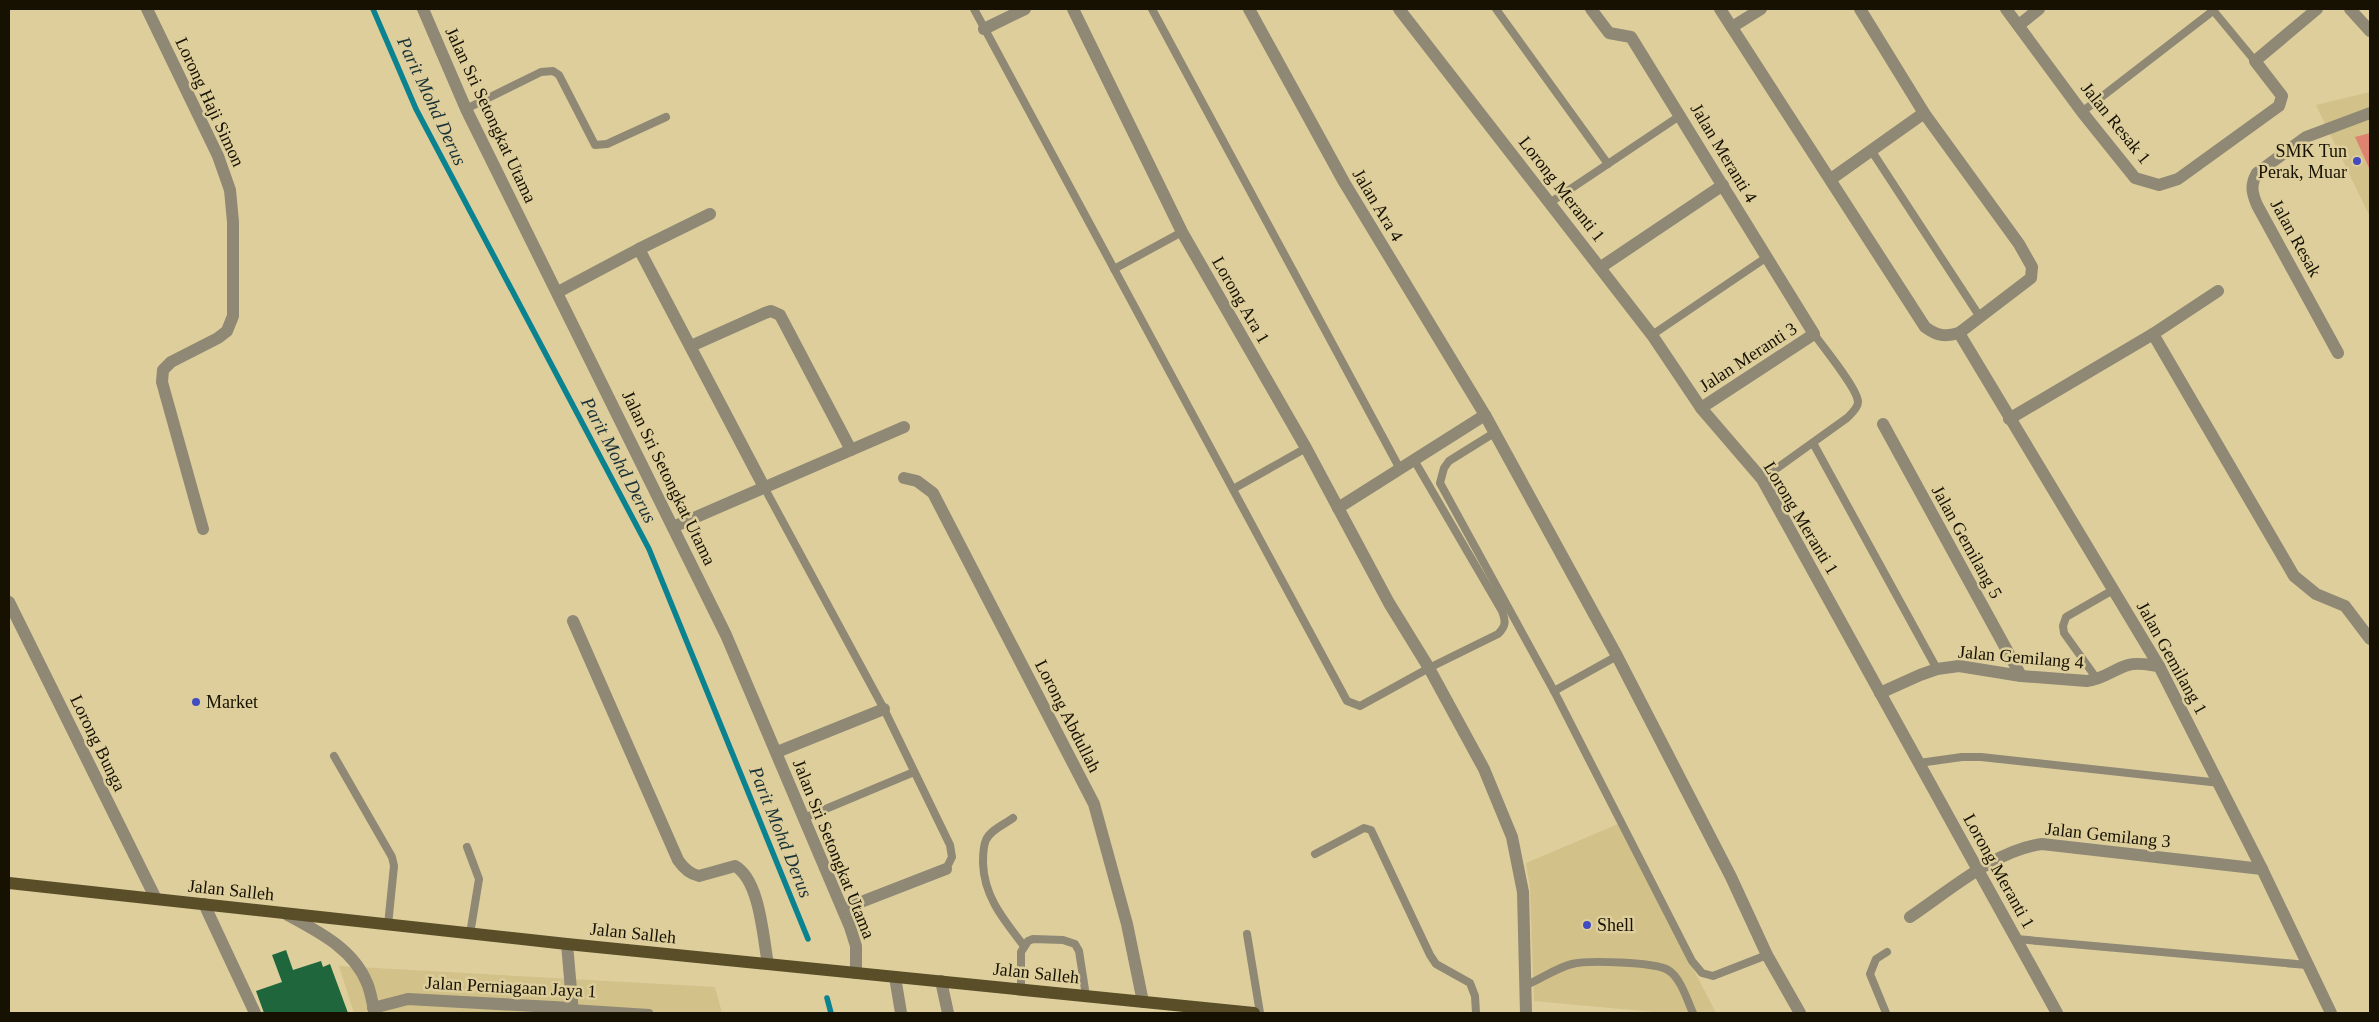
<svg xmlns="http://www.w3.org/2000/svg" width="2379" height="1022" font-family="'Times New Roman',serif">
	<style>
		.built { fill: #d2c188 }
		.green { fill: #dd836f }
		.lines { fill: none; stroke-linecap: round; stroke-linejoin: round }
		.stream { stroke: #0a828f; stroke-width: 5.5 }
		.building { fill: #1f663c }
		.service { stroke: #8e8874; stroke-width: 8 }
		.minor { stroke: #8e8874; stroke-width: 12 }
		.primary { stroke: #594e28; stroke-width: 12 }
		.poi-dot { fill: #414cc0; stroke: #ddce9c; stroke-width: 2 }
		.labels { text-anchor: middle; dominant-baseline: central; stroke-width: 5; stroke-linejoin: round; paint-order: stroke }
		.street-label { font-size: 18px; fill: #161101; stroke: #ddce9c }
		.poi-label { font-size: 18px; fill: #161101; stroke: #ddce9c; text-anchor: start }
		.water-label { font-size: 19px; font-style: italic; fill: #1a3237; stroke: #ddce9c }
	</style>
	<rect width="100%" height="100%" fill="#ddce9c"/>
	<g class="built">
		<polygon points="2370,92 2370,217 2316,105"/>
		<polygon points="1618,824 1716,1013 1664,1013 1534,1001 1530,888 1526,863"/>
		<polygon points="339,966 715,987 722,1013 354,1013"/>
	</g>
	<polygon class="green" points="2370,133 2370,170 2355,137"/>
	<g class="lines">
		<g class="stream">
			<polyline points="373,9 416,109 649,549 808,939"/>
			<polyline points="827,998 831,1013"/>
		</g>
	</g>
	<polygon class="building" points="286,950 293,970 321,961 323,967 330,964 348,1013 264,1013 256,991 282,982 272,955"/>
	<g class="lines">
		<g class="service">
			<path d="M 974,9 L 1347,701 L 1360,706 L 1429,668 L 1498,634 C 1506,626 1506,622 1502,611 L 1414,460"/>
			<polyline points="1152,9 1400,469"/>
			<polyline points="1496,9 1608,164"/>
			<polyline points="2212,9 2255,61"/>
			<polyline points="466,109 541,72 553,71 559,75 595,145 607,144 666,117"/>
			<polyline points="2082,112 2214,10"/>
			<polyline points="1871,150 1980,317"/>
			<polyline points="1551,202 1681,115"/>
			<polyline points="1114,269 1182,232"/>
			<polyline points="1652,335 1767,257"/>
			<polyline points="1494,433 1449,461 1444,468 1440,483 1554,691 1692,961 1702,973 1713,976 1767,955"/>
			<polyline points="1813,443 1937,669"/>
			<path d="M 1762,479 L 1847,418 C 1851,414 1858,408 1858,402 C 1858,389 1823,347 1814,334"/>
			<polyline points="764,487 884,709 950,845 952,857 946,869"/>
			<polyline points="1233,489 1306,448"/>
			<polyline points="2097,679 2064,633 2063,626 2066,617 2113,590"/>
			<polyline points="1554,691 1617,656"/>
			<polyline points="334,756 392,857 394,866 388,925"/>
			<polyline points="1919,763 1962,757 1981,757 2220,783"/>
			<polyline points="804,818 914,772"/>
			<path d="M 1013,818 C 1005,824 990,830 986,840 C 983,846 983,856 983,863 C 984,897 1004,920 1024,946"/>
			<polyline points="467,847 479,879 470,934"/>
			<polyline points="1315,854 1364,828 1371,830 1430,955 1436,964 1470,983 1475,996 1476,1013"/>
			<polyline points="1247,934 1260,1013"/>
			<polyline points="2016,939 2307,965"/>
			<path d="M 1526,985 C 1541,979 1556,968 1572,964 C 1587,960 1655,962 1668,970 C 1681,978 1687,1000 1693,1013"/>
			<polyline points="1021,989 1021,952 1028,941 1033,939 1063,940 1075,944 1079,951 1086,996"/>
			<polyline points="571,1008 649,1013"/>
			<polyline points="1886,1013 1870,974 1876,959 1887,952"/>
		</g>
		<g class="minor">
			<polyline points="147,9 218,156 230,190 233,222 233,316 227,331 218,338 171,362 163,370 162,382 203,529"/>
			<polyline points="423,9 466,109 726,635 850,927 856,946 856,973"/>
			<polyline points="1073,9 1182,232 1306,448 1389,603 1429,668 1484,769 1512,837 1523,892 1526,1013"/>
			<polyline points="1249,9 1344,182 1485,415 1617,656 1731,877 1767,955 1800,1013"/>
			<polyline points="1399,9 1652,335 1701,408 1762,479 2057,1013"/>
			<polyline points="1591,9 1609,33 1631,37 1814,334 1701,408"/>
			<path d="M 1720,9 L 1925,327 C 1937,336 1945,337 1959,333 L 2031,278 L 2032,267 L 2019,244 L 1924,113 L 1860,9"/>
			<polyline points="2006,9 2082,112 2135,178 2159,185 2178,179 2279,106 2282,96 2255,61 2317,9"/>
			<polyline points="2350,9 2370,31"/>
			<polyline points="2019,25 2039,9"/>
			<polyline points="1732,27 1761,9"/>
			<polyline points="984,29 1025,9"/>
			<polyline points="1831,179 1924,113"/>
			<polyline points="639,249 710,214"/>
			<polyline points="1601,267 1723,185"/>
			<polyline points="2218,291 2153,334 2294,576 2316,594 2345,606 2370,639"/>
			<polyline points="558,292 639,249 764,487"/>
			<polyline points="1959,333 2159,666 2262,869 2331,1013"/>
			<polyline points="691,346 765,313 771,311 780,315 851,450"/>
			<path d="M 2338,353 L 2257,205 C 2252,193 2250,185 2257,173 L 2306,137 L 2370,113"/>
			<polyline points="2009,419 2153,334"/>
			<polyline points="1883,424 2021,676"/>
			<polyline points="904,478 917,481 933,493 1094,804 1127,924 1143,1002"/>
			<polyline points="1338,508 1485,415"/>
			<polyline points="673,527 904,427"/>
			<polyline points="9,602 156,899"/>
			<path d="M 573,621 L 678,860 C 684,869 690,874 699,876 L 735,866 C 760,880 763,938 768,964"/>
			<path d="M 1880,693 L 1920,675 L 1937,669 L 1959,666 L 2021,676 L 2087,681 C 2102,680 2114,669 2128,665 C 2139,662 2149,665 2159,666"/>
			<polyline points="777,752 884,709"/>
			<polyline points="204,904 255,1013"/>
			<polyline points="843,909 946,869"/>
			<path d="M 286,914 C 317,931 353,948 367,983 C 371,992 372,1003 375,1013"/>
			<path d="M 1910,917 C 1949,891 1995,850 2042,844 L 2262,869"/>
			<polyline points="567,944 573,1013"/>
			<polyline points="895,977 901,1013"/>
			<polyline points="941,981 948,1013"/>
			<polyline points="373,1008 408,999 571,1008"/>
		</g>
		<polyline class="primary" points="9,883 567,944 1254,1013"/>
	</g>
	<g class="poi-dot">
		<circle cx="2357" cy="161" r="5"/>
		<circle cx="196" cy="702" r="5"/>
		<circle cx="1587" cy="925" r="5"/>
	</g>
	<g class="labels">
		<g class="street-label">
			<text transform="translate(210 102) rotate(65)">Lorong Haji Simon</text>
			<text transform="translate(491 115) rotate(65)">Jalan Sri Setongkat Utama</text>
			<text transform="translate(2116 123) rotate(51)">Jalan Resak 1</text>
			<text transform="translate(1724 153) rotate(59)">Jalan Meranti 4</text>
			<text transform="translate(1562 189) rotate(52)">Lorong Meranti 1</text>
			<text transform="translate(1378 205) rotate(59)">Jalan Ara 4</text>
			<text transform="translate(2296 238) rotate(61)">Jalan Resak</text>
			<text transform="translate(1241 300) rotate(60)">Lorong Ara 1</text>
			<text transform="translate(1748 357) rotate(-33)">Jalan Meranti 3</text>
			<text transform="translate(669 478) rotate(64)">Jalan Sri Setongkat Utama</text>
			<text transform="translate(1801 518) rotate(59)">Lorong Meranti 1</text>
			<text transform="translate(1967 542) rotate(61)">Jalan Gemilang 5</text>
			<text transform="translate(2021 657) rotate(5)">Jalan Gemilang 4</text>
			<text transform="translate(2172 658) rotate(61)">Jalan Gemilang 1</text>
			<text transform="translate(1068 716) rotate(63)">Lorong Abdullah</text>
			<text transform="translate(98 743) rotate(64)">Lorong Bunga</text>
			<text transform="translate(2108 835) rotate(6)">Jalan Gemilang 3</text>
			<text transform="translate(834 849) rotate(68)">Jalan Sri Setongkat Utama</text>
			<text transform="translate(1999 871) rotate(61)">Lorong Meranti 1</text>
			<text transform="translate(231 890) rotate(6)">Jalan Salleh</text>
			<text transform="translate(633 933) rotate(6)">Jalan Salleh</text>
			<text transform="translate(1036 973) rotate(6)">Jalan Salleh</text>
			<text transform="translate(511 987) rotate(3)">Jalan Perniagaan Jaya 1</text>
		</g>
		<g class="poi-label">
			<text x="2347" y="151" text-anchor="end">SMK Tun<tspan x="2347" dy="21">Perak, Muar</tspan></text>
			<text x="206" y="702">Market</text>
			<text x="1597" y="925">Shell</text>
		</g>
		<g class="water-label">
			<text transform="translate(432 101) rotate(65)">Parit Mohd Derus</text>
			<text transform="translate(619 460) rotate(62)">Parit Mohd Derus</text>
			<text transform="translate(781 832) rotate(68)">Parit Mohd Derus</text>
		</g>
	</g>
	<rect width="2379" height="1022" fill="none" stroke="#161101" stroke-width="20"/>
</svg>
